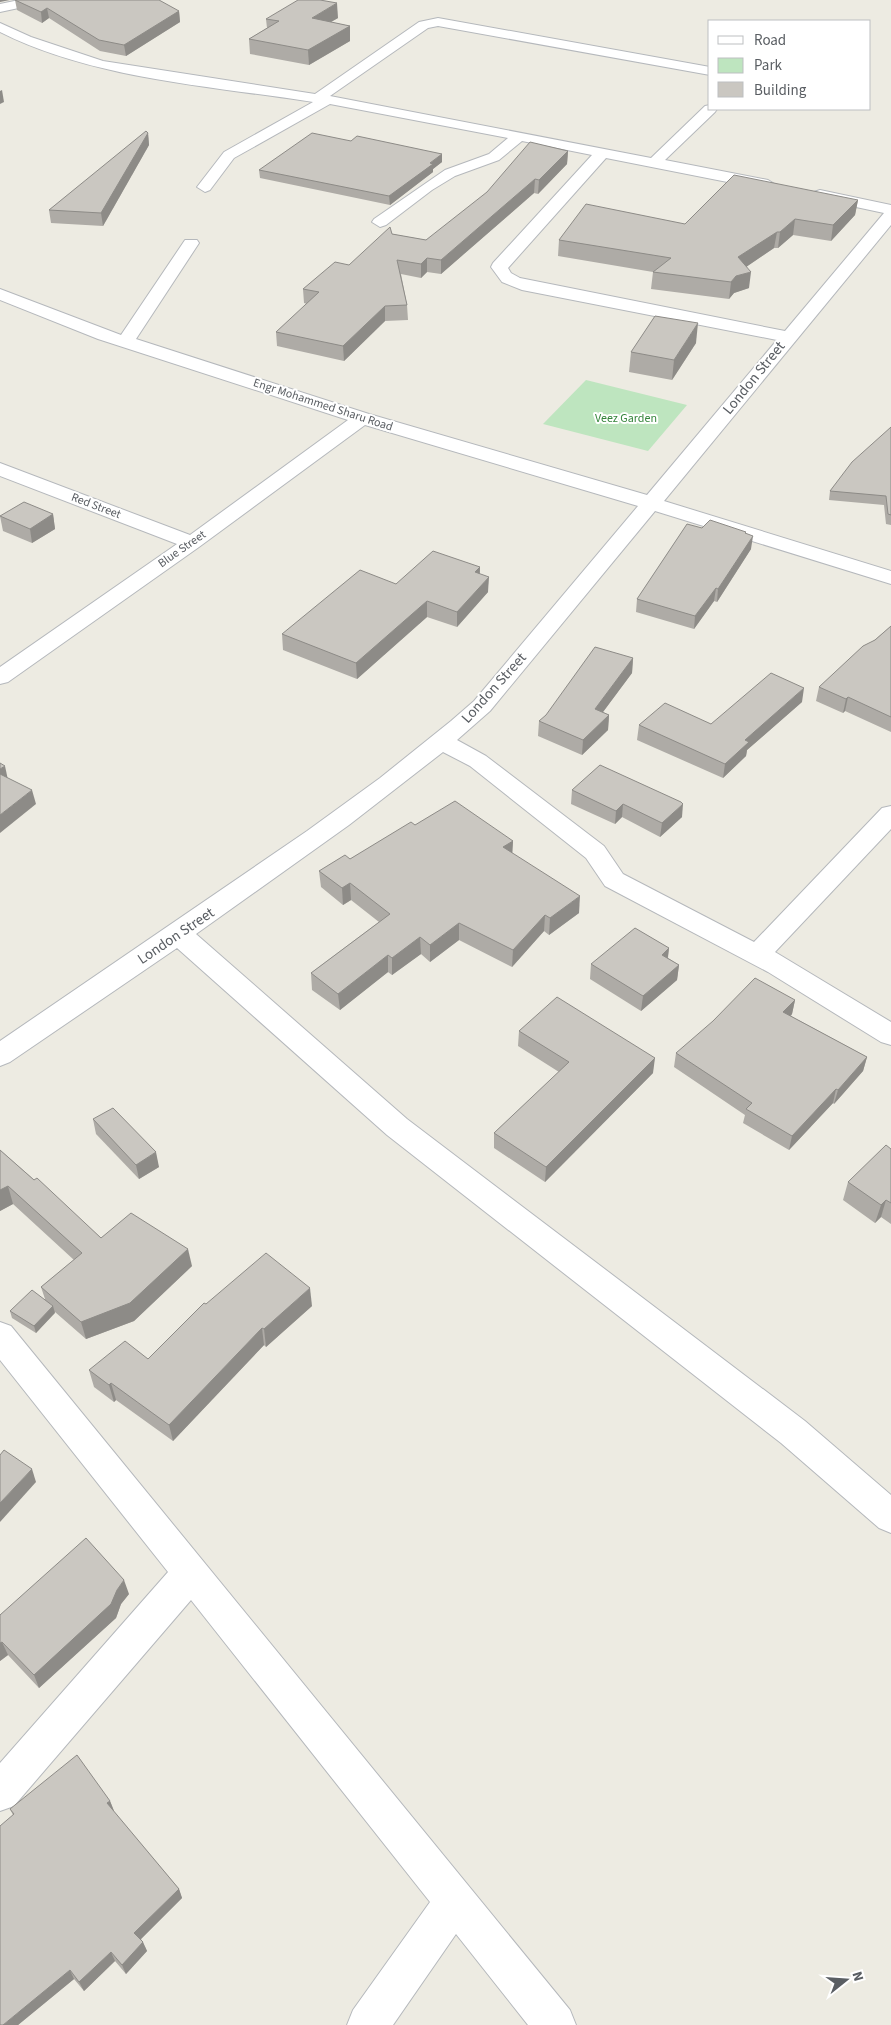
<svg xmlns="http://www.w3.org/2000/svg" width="891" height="2025" font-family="'Source Sans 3',sans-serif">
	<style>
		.green { fill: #bee5bf }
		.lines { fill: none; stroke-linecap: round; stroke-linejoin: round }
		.street-casing { stroke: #b5b8bc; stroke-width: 2 }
		.street { fill: #fff; fill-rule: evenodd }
		.wall { fill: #aeaba6 }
		.shaded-wall { fill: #8d8b87 }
		.building { fill: #cac7c1; stroke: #8d8b87 }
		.labels { text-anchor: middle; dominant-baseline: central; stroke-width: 4; stroke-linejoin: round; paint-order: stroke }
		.far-street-label { font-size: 12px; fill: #5a5e63; stroke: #fff }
		.far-park-label { font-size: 12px; fill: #36853c; stroke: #fff }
		.street-label { font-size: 15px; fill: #5a5e63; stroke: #fff }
	</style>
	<rect width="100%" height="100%" fill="#edebe2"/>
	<polygon class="green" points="586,380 687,405 648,451 543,424"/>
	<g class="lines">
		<g class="street-casing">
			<g id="street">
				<polygon points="19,0 43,0 42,3 0,12 0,4"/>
				<path d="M 438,18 L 710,67 L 710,75 L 438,26 L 428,28 L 330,96 L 651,158 L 705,106 L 710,105 L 710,109 L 717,109 L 715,112 L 665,160 L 768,180 L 776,185 L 768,190 L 606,158 L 508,268 L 511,273 L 520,278 L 785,331 L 884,213 L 814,198 L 812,195 L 814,192 L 820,190 L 891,205 L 891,225 L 664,501 L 891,571 L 891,584 L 655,511 L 490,711 L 457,740 L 486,756 L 604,846 L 623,874 L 754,942 L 882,808 L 891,806 L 891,829 L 775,952 L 891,1022 L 891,1045 L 881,1042 L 768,972 L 605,886 L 586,858 L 470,766 L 443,752 L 349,825 L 196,934 L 407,1119 L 805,1421 L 891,1495 L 891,1533 L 879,1528 L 781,1443 L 387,1135 L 177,948 L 10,1062 L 0,1066 L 0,1041 L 307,831 L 380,778 L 451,721 L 474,701 L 638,506 L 365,425 L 199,547 L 8,682 L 0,684 L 0,667 L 177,544 L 0,476 L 0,463 L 190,535 L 348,420 L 98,339 L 0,300 L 0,289 L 121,335 L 185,240 L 197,240 L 199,243 L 136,339 L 369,414 L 647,495 L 777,340 L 522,290 L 502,282 L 491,267 L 493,263 L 592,155 L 522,141 L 499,160 L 455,176 L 432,190 L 386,225 L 380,227 L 372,222 L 374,219 L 445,170 L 489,154 L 508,138 L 330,104 L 234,158 L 210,190 L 205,192 L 197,187 L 224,152 L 313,102 C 211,86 93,79 0,32 L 0,23 L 31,37 L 103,61 L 315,94 L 419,22 Z"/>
				<polygon points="0,1322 11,1326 570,2010 576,2025 528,2025 456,1934 393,2025 347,2025 353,2010 430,1902 191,1600 14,1806 0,1811 0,1763 168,1572 0,1360"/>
			</g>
		</g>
		<use href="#street" class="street"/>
	</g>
	<g class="wall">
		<polygon points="15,0 179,11 180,22 126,56 100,51 49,18 42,23 17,10"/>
		<polygon points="338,18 330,22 350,26 350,41 309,65 250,54 249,39 267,28 266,19"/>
		<polygon points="148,133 149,145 103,226 51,223 49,210"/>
		<polygon points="351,141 442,154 442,162 433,169 433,172 390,205 260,178 259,170"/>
		<polygon points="568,151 567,164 538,194 534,193 441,274 427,272 421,278 401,274 407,305 408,320 385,321 344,361 277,346 276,332 307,304 304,303 303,289 349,265 392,234 426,240"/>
		<polygon points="858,200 855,215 831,241 793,235 778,248 774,248 747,266 749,288 734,293 729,299 651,289 653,272 558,256 559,240 685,224"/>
		<polygon points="696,343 672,380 629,372 631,352"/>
		<polygon points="891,427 891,525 886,524 884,505 829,500 830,491"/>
		<polygon points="53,514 55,529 32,543 3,531 0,516"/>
		<polygon points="702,528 746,532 746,534 751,549 717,602 714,601 694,629 636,612 637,599"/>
		<polygon points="480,567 480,574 488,592 457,627 427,617 357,679 283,650 282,634 396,584"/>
		<polygon points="891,626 891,732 845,711 843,713 816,701 819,687"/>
		<polygon points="633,658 632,673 603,712 609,715 608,730 582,755 538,736 539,721"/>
		<polygon points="802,702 747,750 746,756 723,778 637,740 639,725 711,724"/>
		<polygon points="572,790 682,817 660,837 622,817 615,824 571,804"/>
		<polygon points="415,825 513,841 512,853 579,913 549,935 544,931 512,967 459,940 430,962 421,954 392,975 388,972 340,1010 312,990 311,973 379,922 351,900 343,905 321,887 319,871 350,859"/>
		<polygon points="669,948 668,958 679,965 677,980 641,1011 590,979 591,964"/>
		<polygon points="795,1000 792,1014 791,1016 867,1057 863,1071 834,1104 833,1103 789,1150 743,1123 745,1115 674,1067 676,1053"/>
		<polygon points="519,1031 653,1073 545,1182 494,1148 494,1133 559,1072 518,1046"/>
		<polygon points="93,1119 159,1167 139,1179 96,1134"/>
		<polygon points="891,1149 891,1224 881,1217 875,1223 843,1200 848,1182"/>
		<polygon points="0,1150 101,1238 192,1266 134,1321 86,1339 55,1312 36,1333 12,1318 10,1311 45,1299 41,1287 74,1260 13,1204 0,1211"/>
		<polygon points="206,1304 312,1306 266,1347 264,1345 173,1441 116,1400 114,1402 94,1387 89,1370 148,1359"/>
		<polygon points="129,1594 121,1604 116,1618 39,1688 8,1655 0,1661 0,1615"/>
		<polygon points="110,1801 114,1811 113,1811 179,1889 182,1898 141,1939 147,1951 126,1974 115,1961 84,1991 74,1979 18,2025 13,1815 10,1809"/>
	</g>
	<g class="shaded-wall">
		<polygon points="0,0 10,0 0,2"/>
		<polygon points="337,3 338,18 312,33 312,18"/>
		<polygon points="47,8 49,18 42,23 41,12"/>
		<polygon points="179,11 180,22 126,56 124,45"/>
		<polygon points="350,26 350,41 309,65 308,50"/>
		<polygon points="2,90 4,102 0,104 0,91"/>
		<polygon points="148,133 149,145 103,226 101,213"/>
		<polygon points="568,151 567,164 538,194 539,180"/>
		<polygon points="442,154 442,162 433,169 433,172 390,205 389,196"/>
		<polygon points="535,179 534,193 441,274 441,260"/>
		<polygon points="858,200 855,215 831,241 833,225"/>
		<polygon points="795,219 793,235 778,248 780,232"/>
		<polygon points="777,232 774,248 736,274 738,257"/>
		<polygon points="427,258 427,272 421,278 421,264"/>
		<polygon points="751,272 749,288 734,293 729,299 731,282 736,276"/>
		<polygon points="385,306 385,321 344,361 343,346"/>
		<polygon points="698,323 696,343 672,380 674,360"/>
		<polygon points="53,514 55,529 32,543 30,529"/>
		<polygon points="753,536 751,549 717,602 718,589"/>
		<polygon points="480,567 479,583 475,572"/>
		<polygon points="489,577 488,592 457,627 457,612"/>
		<polygon points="716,588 714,601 694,629 695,616"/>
		<polygon points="427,601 427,617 357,679 356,663"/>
		<polygon points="633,658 632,673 594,724 595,709"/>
		<polygon points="804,688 802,702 747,750 746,756 723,778 725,764 745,740"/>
		<polygon points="848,697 845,711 843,713 846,699"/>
		<polygon points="609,715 608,730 582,755 583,740"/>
		<polygon points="5,766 8,780 0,786 0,769"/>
		<polygon points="32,790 36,804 0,833 0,815"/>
		<polygon points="623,804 622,817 615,824 616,811"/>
		<polygon points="683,804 682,817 660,837 662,823"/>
		<polygon points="513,841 512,858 503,847"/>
		<polygon points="350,883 351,900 343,905 342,888"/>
		<polygon points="580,896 579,913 549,935 550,918"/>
		<polygon points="545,915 544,931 512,967 513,950"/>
		<polygon points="459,923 459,940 430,962 430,945"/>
		<polygon points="420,937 421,954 392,975 392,958"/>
		<polygon points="669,948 667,963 662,955"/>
		<polygon points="388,955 388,972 340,1010 338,994"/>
		<polygon points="679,965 677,980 641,1011 643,996"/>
		<polygon points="795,1000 792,1014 780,1027 783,1012"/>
		<polygon points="867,1057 863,1071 834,1104 838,1090"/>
		<polygon points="655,1058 653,1073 545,1182 546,1167"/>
		<polygon points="836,1089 833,1103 789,1150 792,1136"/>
		<polygon points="156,1152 159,1167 139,1179 136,1165"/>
		<polygon points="8,1186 13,1204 0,1211 0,1190"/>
		<polygon points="886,1200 881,1217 875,1223 881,1205"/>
		<polygon points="188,1249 192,1266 134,1321 86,1339 81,1322"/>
		<polygon points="310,1288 312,1306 266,1347 264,1329"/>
		<polygon points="53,1306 55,1313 36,1333 34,1326"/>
		<polygon points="262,1328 264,1345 173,1441 169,1425"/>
		<polygon points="111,1383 116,1400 114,1402 109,1385"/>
		<polygon points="32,1469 36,1482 0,1522 0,1503"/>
		<polygon points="124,1580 129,1594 121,1604 116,1618 39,1688 34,1675 117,1590"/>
		<polygon points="2,1642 8,1655 0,1661 0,1643"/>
		<polygon points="110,1801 114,1811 111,1813 107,1803"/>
		<polygon points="179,1889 182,1898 138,1942 134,1933"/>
		<polygon points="143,1942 147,1951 126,1974 122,1965"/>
		<polygon points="111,1952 115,1961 84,1991 79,1982"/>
		<polygon points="70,1970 74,1979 18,2025 3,2025"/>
	</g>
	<g class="building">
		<polygon points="15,0 159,0 179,11 124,45 99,40 47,8 41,12"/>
		<polygon points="298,0 320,0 337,3 312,18 350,26 308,50 249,39 279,21 266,19"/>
		<polygon points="146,131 148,133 101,213 49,210"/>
		<polygon points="312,133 351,141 357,136 442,154 430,163 433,164 389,196 259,170"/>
		<polygon points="530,142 568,151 539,180 535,179 441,260 427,258 421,264 397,260 407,305 385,306 343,346 276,332 319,292 303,289 335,262 349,265 390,227 392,234 426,240 487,192"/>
		<polygon points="734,175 858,200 833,225 795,219 780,232 777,232 738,257 751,272 736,276 731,282 653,272 671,258 559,240 586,204 685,224"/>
		<polygon points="655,316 698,323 674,360 631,352"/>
		<polygon points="891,427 891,515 888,514 886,496 830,491 852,462"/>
		<polygon points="24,502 53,514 30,529 0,516"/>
		<polygon points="710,520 746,532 745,533 753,536 718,589 716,588 695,616 637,599 687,524 702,528"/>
		<polygon points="433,551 480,567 475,572 489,577 457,612 427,601 356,663 282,634 360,570 396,584"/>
		<polygon points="891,626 891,717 848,697 846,699 819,687 863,646 875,640"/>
		<polygon points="595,647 633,658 595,709 609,715 583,740 539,721 546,715"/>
		<polygon points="771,673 804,688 745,740 749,742 725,764 639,725 665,703 711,724"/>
		<polygon points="0,763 5,766 0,769"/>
		<polygon points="600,765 681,802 683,804 662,823 623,804 616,811 572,790"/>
		<polygon points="0,774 32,790 0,815"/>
		<polygon points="455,801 513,841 503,847 580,896 550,918 545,915 513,950 459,923 430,945 420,937 392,958 388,955 338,994 311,973 390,914 350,883 342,888 319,871 345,855 350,859 411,822 415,825"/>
		<polygon points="635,928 669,948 662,955 679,965 643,996 591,964"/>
		<polygon points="755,978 795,1000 783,1012 867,1057 838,1090 836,1089 792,1136 746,1109 752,1103 676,1053 713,1021"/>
		<polygon points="557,997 655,1058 546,1167 494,1133 569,1062 519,1031"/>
		<polygon points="113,1108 156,1152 136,1165 93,1119"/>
		<polygon points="886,1145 891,1149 891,1203 886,1200 881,1205 848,1182"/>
		<polygon points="0,1150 34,1180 37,1178 101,1238 131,1213 188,1249 130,1303 81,1322 41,1287 82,1253 8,1186 0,1190"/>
		<polygon points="266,1253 310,1288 264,1329 262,1328 169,1425 111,1383 109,1385 89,1370 125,1341 148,1359 204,1303 206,1304"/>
		<polygon points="32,1290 53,1306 34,1326 10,1311"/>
		<polygon points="4,1450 32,1469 0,1503 0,1455"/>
		<polygon points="86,1538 124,1580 117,1590 111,1604 34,1675 2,1642 0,1643 0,1615"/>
		<polygon points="77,1755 110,1801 107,1803 179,1889 134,1933 143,1942 122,1965 111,1952 79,1982 70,1970 3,2025 0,2025 0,1826 14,1814 10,1809"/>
	</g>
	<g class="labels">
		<g class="far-street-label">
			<text transform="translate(323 405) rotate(18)">Engr Mohammed Sharu Road</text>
			<text transform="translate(96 506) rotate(21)">Red Street</text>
			<text transform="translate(182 549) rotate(-35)">Blue Street</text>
		</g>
		<g class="far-park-label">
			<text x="626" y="418">Veez Garden</text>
		</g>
		<g class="street-label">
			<text transform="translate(754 378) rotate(-51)">London Street</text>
			<text transform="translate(494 688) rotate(-48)">London Street</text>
			<text transform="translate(176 936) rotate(-34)">London Street</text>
		</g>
	</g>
	<rect x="708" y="20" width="162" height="90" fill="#ffffff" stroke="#bdbfc1"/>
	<rect x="718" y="36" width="25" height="8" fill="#ffffff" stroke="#bdbfc1"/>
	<text x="754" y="45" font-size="15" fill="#5a5e63">Road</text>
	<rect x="718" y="58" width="25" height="15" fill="#bee5bf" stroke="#bdbfc1"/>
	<text x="754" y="70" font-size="15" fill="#5a5e63">Park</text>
	<rect x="718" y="82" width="25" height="15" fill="#cac7c1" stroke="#bdbfc1"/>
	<text x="754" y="95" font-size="15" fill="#5a5e63">Building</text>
	<g transform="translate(846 1980) rotate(73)" stroke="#ffffff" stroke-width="4" paint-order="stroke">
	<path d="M0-4L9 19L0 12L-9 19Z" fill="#5a5e63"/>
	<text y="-8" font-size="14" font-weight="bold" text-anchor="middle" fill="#5a5e63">N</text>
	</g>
</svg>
